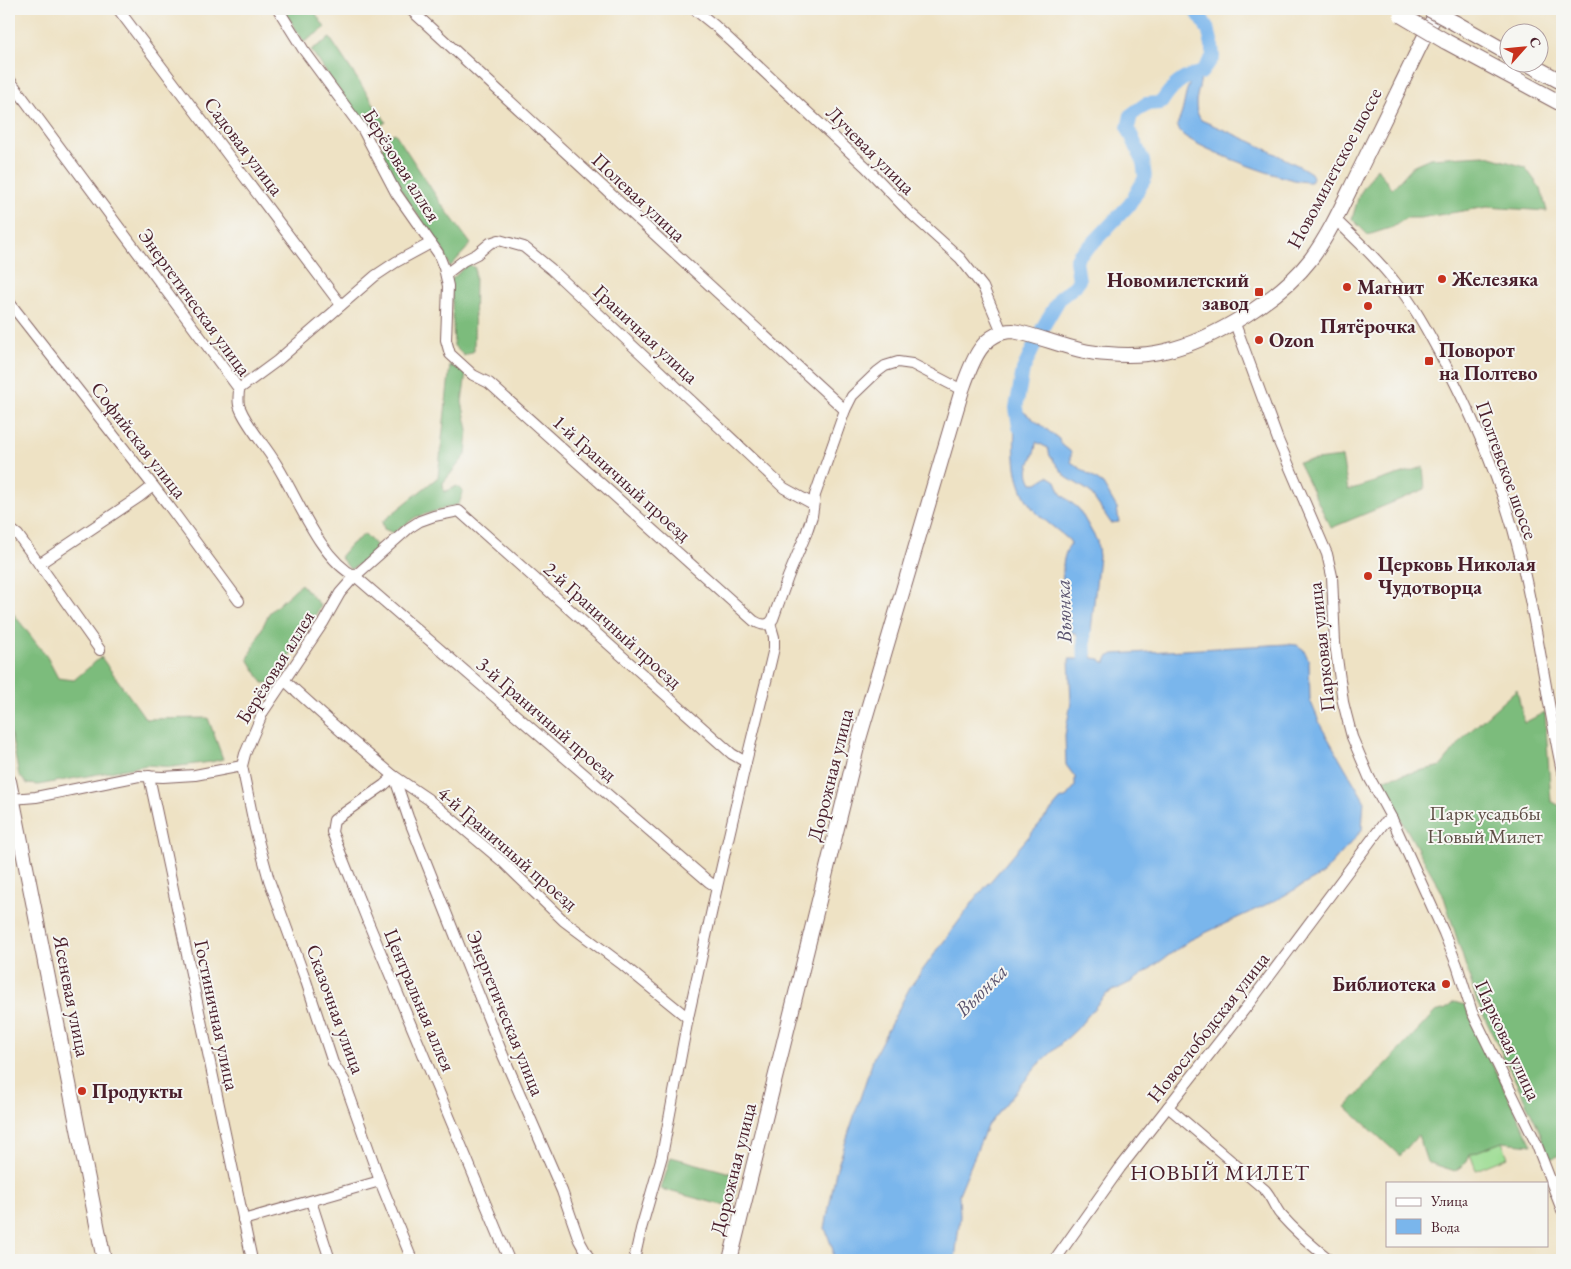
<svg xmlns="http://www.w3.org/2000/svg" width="1571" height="1269" font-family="'EB Garamond',serif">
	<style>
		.green { fill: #9bdc92; stroke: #727e5e }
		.forest { fill: #7cbc7c; stroke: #636e54 }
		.water { fill: #7ab6ec; stroke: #626a8c }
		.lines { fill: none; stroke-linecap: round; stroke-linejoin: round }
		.river { stroke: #7ab6ec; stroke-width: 14 }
		.minor-casing { stroke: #836361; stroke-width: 12 }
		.major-casing { stroke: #836361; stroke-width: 16 }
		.highway-casing { stroke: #836361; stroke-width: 17 }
		.minor { stroke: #fff; stroke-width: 10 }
		.major { stroke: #fff; stroke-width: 14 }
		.highway { stroke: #fff; stroke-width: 15 }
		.highway-bridge-casing { stroke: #836361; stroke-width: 17; stroke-linecap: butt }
		.highway-bridge { stroke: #fff; stroke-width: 15 }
		.poi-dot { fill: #c8321e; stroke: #f6f6f2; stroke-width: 2 }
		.labels { text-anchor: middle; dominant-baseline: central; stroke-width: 4; stroke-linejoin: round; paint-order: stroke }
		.street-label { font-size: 20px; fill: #4a1f2b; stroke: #f6f6f2 }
		.poi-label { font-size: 20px; font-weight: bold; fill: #4a1f2b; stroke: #f6f6f2; text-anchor: start }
		.park-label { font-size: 20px; fill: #5e4e45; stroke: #f6f6f2 }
		.water-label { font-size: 21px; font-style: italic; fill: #5b546f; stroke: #f6f6f2 }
		.quarter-label { font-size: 22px; letter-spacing: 1px; fill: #4a1f2b; stroke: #f6f6f2 }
	</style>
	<rect width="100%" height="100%" fill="#f6f6f2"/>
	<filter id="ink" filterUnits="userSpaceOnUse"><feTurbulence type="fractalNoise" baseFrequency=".02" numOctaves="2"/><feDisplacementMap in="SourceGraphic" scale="10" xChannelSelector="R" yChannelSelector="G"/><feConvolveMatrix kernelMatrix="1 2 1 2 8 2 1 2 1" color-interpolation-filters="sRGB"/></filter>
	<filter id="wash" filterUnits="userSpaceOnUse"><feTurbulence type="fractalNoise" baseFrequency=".0096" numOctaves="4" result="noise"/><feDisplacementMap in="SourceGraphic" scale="20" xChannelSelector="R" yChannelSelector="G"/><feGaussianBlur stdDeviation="1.12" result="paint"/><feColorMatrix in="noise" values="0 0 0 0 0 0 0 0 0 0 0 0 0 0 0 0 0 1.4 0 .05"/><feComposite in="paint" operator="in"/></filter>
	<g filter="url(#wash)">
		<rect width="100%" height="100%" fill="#eee2c4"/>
		<polygon class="green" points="1502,1142 1508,1157 1476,1170 1470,1154"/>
		<g class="forest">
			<polygon points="283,9 313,9 325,28 304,42"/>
			<polygon points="330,38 386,122 378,127 364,122 335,85 311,50"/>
			<polygon points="395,133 440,202 471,244 450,267 444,252 407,200 382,155 383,138"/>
			<polygon points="1484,155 1525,167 1541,189 1547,211 1487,207 1420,218 1406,218 1393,227 1368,235 1352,219 1359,195 1377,168 1392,189 1414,165 1430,158"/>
			<polygon points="468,264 475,268 474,351 464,356 454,346 451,280"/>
			<polygon points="450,365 466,373 462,402 468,430 466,455 443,483 444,492 457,486 463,492 459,504 416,517 393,533 384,529 382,522 438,477"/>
			<polygon points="1342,457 1348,490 1423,467 1425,489 1331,528 1298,462"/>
			<polygon points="365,534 378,548 362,563 350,569 340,557 351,544"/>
			<polygon points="301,584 321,606 272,683 263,683 248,659 269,613"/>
			<polygon points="9,608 47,657 58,678 74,680 101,657 146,719 208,718 223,759 211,762 172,767 147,765 38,785 27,784 19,775 9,725"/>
			<polygon points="1517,689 1524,723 1545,712 1551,801 1562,807 1562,1154 1550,1159 1537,1125 1477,1002 1443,894 1379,780 1441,766 1466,735"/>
			<polygon points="1454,1002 1465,1005 1486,1052 1532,1145 1502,1142 1470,1154 1467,1162 1455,1171 1427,1162 1418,1135 1400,1156 1346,1107 1435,1012 1446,1009"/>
			<polygon points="671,1157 738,1175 733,1208 661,1189"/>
		</g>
		<g class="water">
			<path d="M 1201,73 C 1201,91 1190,103 1201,120 L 1252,142 L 1303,168 L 1311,173 L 1313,177 L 1311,182 C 1289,184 1200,149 1183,135 C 1179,132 1179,129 1177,125 C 1183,112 1183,107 1186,94 C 1187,86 1192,83 1190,75 Z"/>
			<path d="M 1016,408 L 1020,409 L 1059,439 L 1060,443 L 1071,452 L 1071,462 L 1103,484 L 1117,508 L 1119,522 L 1111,523 L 1089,491 L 1066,477 L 1050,456 L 1048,448 L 1036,442 C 1036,459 1022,466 1032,483 L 1037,483 L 1048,476 L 1056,481 L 1061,494 L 1079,509 L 1097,541 L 1099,556 L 1091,631 L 1089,631 L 1089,640 L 1079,640 L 1076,633 L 1072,633 C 1067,609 1054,565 1071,543 L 1069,540 C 1058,530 1044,521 1034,510 C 1010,482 1014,442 1016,408 Z"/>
			<polygon points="1287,644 1297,645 1304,650 1309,661 1310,700 1322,728 1364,800 1362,830 1323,874 1276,900 1190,940 1133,981 1105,995 1077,1029 1039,1064 987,1126 959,1194 960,1216 955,1260 833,1260 833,1250 825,1228 836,1171 874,1056 910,987 976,898 1060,800 1067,797 1075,786 1075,777 1066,765 1065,735 1071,702 1069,659 1079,659 1079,653 1090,652 1093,658 1100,659 1102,662 1106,662 1108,657 1114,654"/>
		</g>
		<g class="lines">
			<g class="river">
				<path d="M 1019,427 L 1016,408 L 1023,370 L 1043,327 L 1060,298 L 1075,286 L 1079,280 L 1076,261 L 1079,255 L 1092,244 L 1130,204 L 1145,178 L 1143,161 L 1128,128 L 1131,115 L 1146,104 L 1161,103 C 1171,87 1182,76 1201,73 L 1213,57 C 1212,37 1208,23 1193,9"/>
				<polyline points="1084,623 1085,671"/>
			</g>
		</g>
	</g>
	<g filter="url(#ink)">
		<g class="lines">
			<g class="minor-casing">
				<g id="minor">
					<polyline points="118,9 341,305"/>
					<path d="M 278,9 L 303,49 L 363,130 L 396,193 L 438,253 L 444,268 L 448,286 L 446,340 L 450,354 L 473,375 L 489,383 L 754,621 C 760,624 764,626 770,623"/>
					<polyline points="410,9 845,410"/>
					<polyline points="694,9 714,25 804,109 866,167 908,211 960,258 983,287 1002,332"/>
					<path d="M 9,79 L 239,389 C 239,395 237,402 240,408 C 247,426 265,445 275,462 C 297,496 319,558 355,576 L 709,882 L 717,887"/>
					<path d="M 1335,219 C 1355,239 1378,259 1395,282 C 1413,304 1427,330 1441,356 C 1475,420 1504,488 1521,559 C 1538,629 1547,701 1562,771"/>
					<polyline points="446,274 463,261 477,254 490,243 499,240 524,247 551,269 784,488 813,504"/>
					<polyline points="9,302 169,506 239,601"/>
					<polyline points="1234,321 1278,440 1327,554 1332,576 1335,643 1343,702 1352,737 1369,777 1392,819 1444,933 1457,965 1472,1012 1536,1143 1562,1210"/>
					<polyline points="239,389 277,361 375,276 396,262 431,243"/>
					<polyline points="9,528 18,535 39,564 139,497 153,486"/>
					<polyline points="39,564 100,650"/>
					<polyline points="770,623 773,619 788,577 806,534 812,516 815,495 845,410 852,396 877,372 885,366 898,362 912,364 962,390"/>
					<polyline points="284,680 344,734 394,776 428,799 503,862 564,921 623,965 688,1018"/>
					<polyline points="149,776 252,1260"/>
					<polyline points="12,799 36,797 139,776 163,777 195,775 242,766"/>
					<path d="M 1168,1107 L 1265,1190 C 1272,1198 1274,1206 1280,1214 C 1295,1231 1312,1246 1330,1260"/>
					<polyline points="311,1201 330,1260"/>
					<polyline points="243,1220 380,1181"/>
					<polyline points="412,1260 380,1181 344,1080 333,1063 306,981 269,880 255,829 242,766 245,754 263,712 323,623 340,593 355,576 409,528 420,521 434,516 459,511 732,754 746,762"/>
					<polyline points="509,1260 368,922 332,832 334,820 384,785 394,776 408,817 502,1053 562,1191 579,1240 590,1260"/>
					<polyline points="634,1260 641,1229 662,1156 688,1018 717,887 746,762 770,665 774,648 774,637 770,623"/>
					<polyline points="1055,1260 1120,1168 1248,1005 1384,823 1392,819"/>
				</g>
			</g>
			<g class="major-casing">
				<g id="major">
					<polyline points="9,781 104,1260"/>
					<path d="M 730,1260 L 859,739 L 962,390 C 971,365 981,331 1013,331 C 1045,337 1075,353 1108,354 C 1127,356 1147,355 1165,351 C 1214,340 1281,298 1311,259 C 1331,232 1345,199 1360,169 C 1386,116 1412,62 1438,9"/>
				</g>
			</g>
			<g class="highway-casing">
				<g id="highway">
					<polyline points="1455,23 1508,53"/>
					<polyline points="1445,41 1562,104"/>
					<polyline points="1525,62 1562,82"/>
				</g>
			</g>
			<use href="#minor" class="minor"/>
			<use href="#major" class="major"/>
			<use href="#highway" class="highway"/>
			<g class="highway-bridge-casing">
				<g id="highway-bridge">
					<polyline points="1429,9 1455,23"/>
					<polyline points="1401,15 1445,41"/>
				</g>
			</g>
			<use href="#highway-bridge" class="highway-bridge"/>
		</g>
	</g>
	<g class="poi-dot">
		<circle cx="1442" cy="279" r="5"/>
		<circle cx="1347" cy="287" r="5"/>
		<rect x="1254" y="287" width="10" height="10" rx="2.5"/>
		<circle cx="1368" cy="306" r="5"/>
		<circle cx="1259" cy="340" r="5"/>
		<rect x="1424" y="356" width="10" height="10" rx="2.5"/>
		<circle cx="1368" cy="576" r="5"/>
		<circle cx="1446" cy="984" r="5"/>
		<circle cx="82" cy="1091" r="5"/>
	</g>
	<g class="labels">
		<g class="street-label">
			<text transform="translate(244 146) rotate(53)">Садовая улица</text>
			<text transform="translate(871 150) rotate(45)">Лучевая улица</text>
			<text transform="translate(402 165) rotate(58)">Берёзовая аллея</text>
			<text transform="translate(1334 168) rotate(-62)">Новомилетское шоссе</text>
			<text transform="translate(639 197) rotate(43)">Полевая улица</text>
			<text transform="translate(195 302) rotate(54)">Энергетическая улица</text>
			<text transform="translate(646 334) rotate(43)">Граничная улица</text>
			<text transform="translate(139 440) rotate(52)">Софийская улица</text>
			<text transform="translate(1507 470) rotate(70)">Полтевское шоссе</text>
			<text transform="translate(622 478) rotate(42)">1-й Граничный проезд</text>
			<text transform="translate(613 625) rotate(42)">2-й Граничный проезд</text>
			<text transform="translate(1321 647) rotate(-96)">Парковая улица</text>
			<text transform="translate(275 667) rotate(-58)">Берёзовая аллея</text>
			<text transform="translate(547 719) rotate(41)">3-й Граничный проезд</text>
			<text transform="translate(830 775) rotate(-76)">Дорожная улица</text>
			<text transform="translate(508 848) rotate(41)">4-й Граничный проезд</text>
			<text transform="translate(72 996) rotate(79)">Ясеневая улица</text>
			<text transform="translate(420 1000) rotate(67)">Центральная аллея</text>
			<text transform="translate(336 1009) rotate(70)">Сказочная улица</text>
			<text transform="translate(506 1013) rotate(68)">Энергетическая улица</text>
			<text transform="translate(217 1015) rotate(78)">Гостиничная улица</text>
			<text transform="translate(1208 1027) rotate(-52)">Новослободская улица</text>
			<text transform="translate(1508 1040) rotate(65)">Парковая улица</text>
			<text transform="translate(733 1169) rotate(-76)">Дорожная улица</text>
		</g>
		<g class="poi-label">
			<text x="1452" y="279">Железяка</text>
			<text x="1249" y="280" text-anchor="end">Новомилетский<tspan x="1249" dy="23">завод</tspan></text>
			<text x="1357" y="287">Магнит</text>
			<text x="1368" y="326" text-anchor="middle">Пятёрочка</text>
			<text x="1269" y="340">Ozon</text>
			<text x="1439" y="350">Поворот<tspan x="1439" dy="23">на Полтево</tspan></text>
			<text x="1378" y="564">Церковь Николая<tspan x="1378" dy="23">Чудотворца</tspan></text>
			<text x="1436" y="984" text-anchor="end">Библиотека</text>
			<text x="92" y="1091">Продукты</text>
		</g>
		<g class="park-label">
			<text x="1485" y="813">Парк усадьбы<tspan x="1485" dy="23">Новый Милет</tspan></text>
		</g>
		<g class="water-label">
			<text transform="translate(1063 611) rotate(-92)">Вьюнка</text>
			<text transform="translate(981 990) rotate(-45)">Вьюнка</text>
		</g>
		<g class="quarter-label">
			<text x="1220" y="1172">НОВЫЙ МИЛЕТ</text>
		</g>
	</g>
	<rect width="1571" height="1269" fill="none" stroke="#f6f6f2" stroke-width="30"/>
	<rect x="1386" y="1182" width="162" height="65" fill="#f6f6f2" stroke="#b1a0a2"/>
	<rect x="1396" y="1198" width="25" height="8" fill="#ffffff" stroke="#b1a0a2"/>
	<text x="1431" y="1206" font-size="15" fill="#4a1f2b">Улица</text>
	<rect x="1396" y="1219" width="25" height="15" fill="#7ab6ec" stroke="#b1a0a2"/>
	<text x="1431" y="1232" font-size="15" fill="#4a1f2b">Вода</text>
	<g transform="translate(1524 48) rotate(63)"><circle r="24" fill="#f6f6f2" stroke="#b1a0a2"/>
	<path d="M0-4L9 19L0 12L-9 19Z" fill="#c8321e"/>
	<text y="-8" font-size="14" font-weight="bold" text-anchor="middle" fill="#4a1f2b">С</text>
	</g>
</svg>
